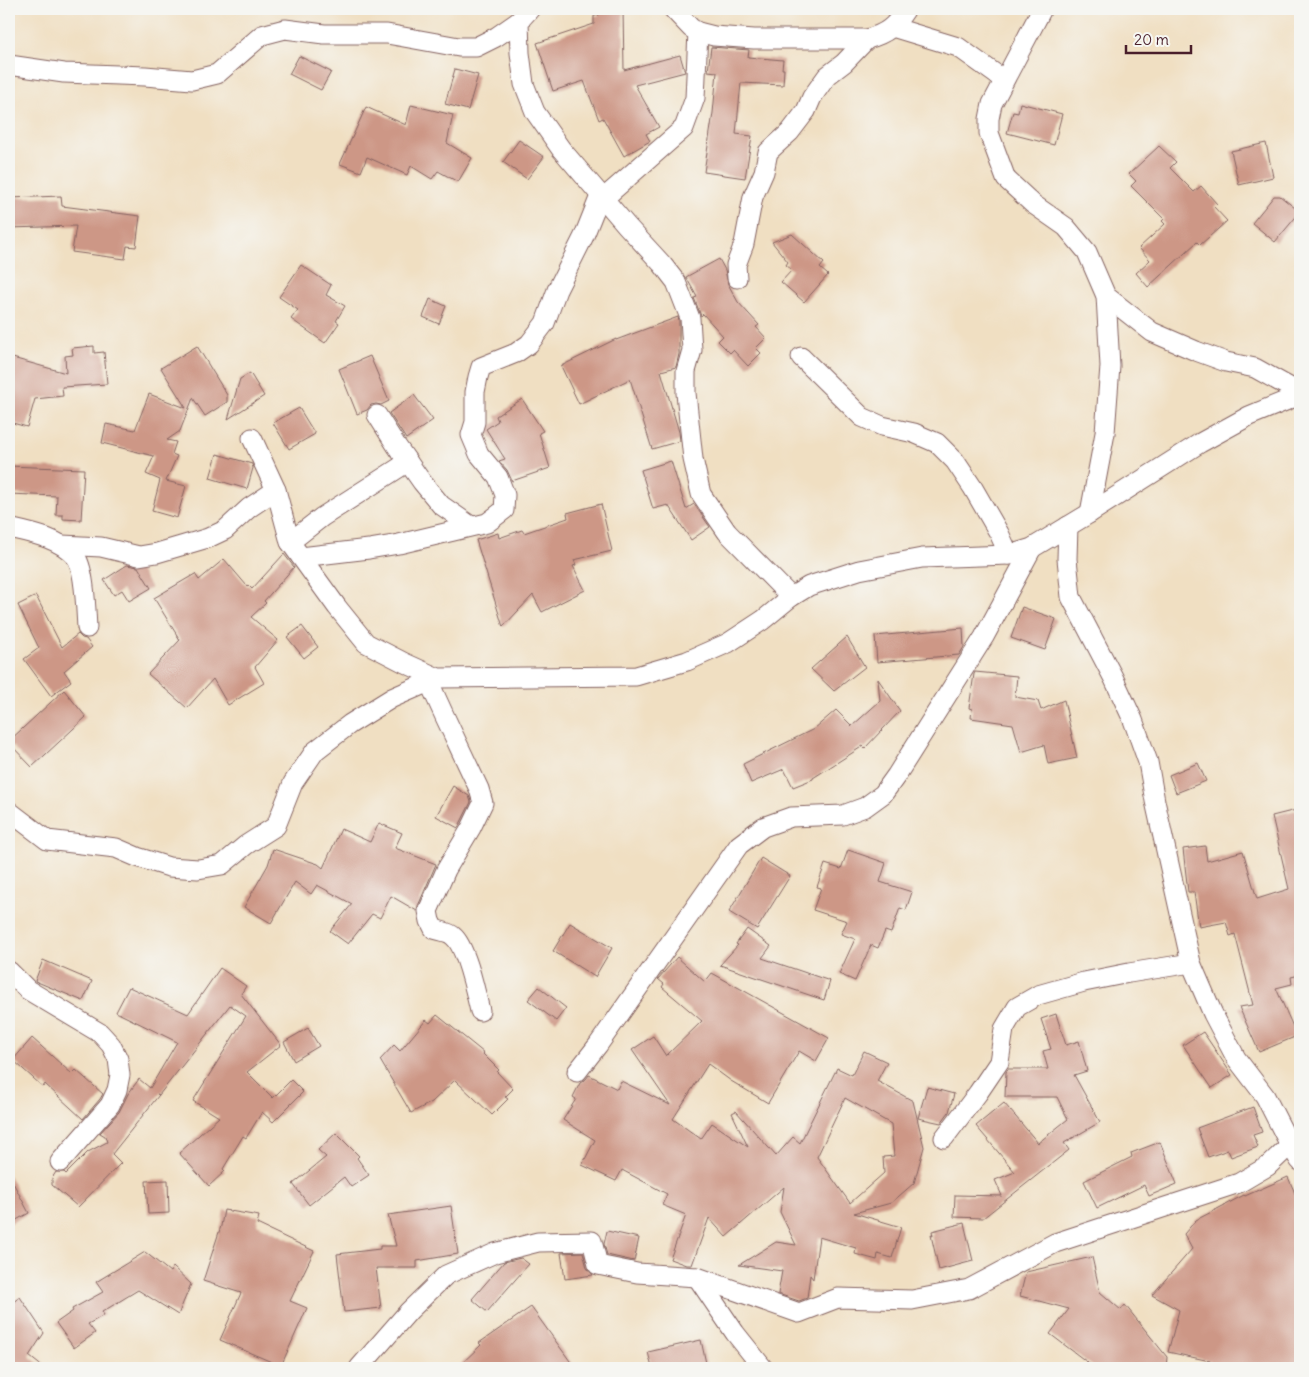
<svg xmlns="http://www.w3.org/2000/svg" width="1309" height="1377" font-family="Delius,sans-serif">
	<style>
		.building { fill: #cd9786; fill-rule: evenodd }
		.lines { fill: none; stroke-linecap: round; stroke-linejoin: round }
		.minor-casing { stroke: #846260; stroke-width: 21 }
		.minor { stroke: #fff; stroke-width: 19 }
	</style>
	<rect width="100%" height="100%" fill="#f6f6f2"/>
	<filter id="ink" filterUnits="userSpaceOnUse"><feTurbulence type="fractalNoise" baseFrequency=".02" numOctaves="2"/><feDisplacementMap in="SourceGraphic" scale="10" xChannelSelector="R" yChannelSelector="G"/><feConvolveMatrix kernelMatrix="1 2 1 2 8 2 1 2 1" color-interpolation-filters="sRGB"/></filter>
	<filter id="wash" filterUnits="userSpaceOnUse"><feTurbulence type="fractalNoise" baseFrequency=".0096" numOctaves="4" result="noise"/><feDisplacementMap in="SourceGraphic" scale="20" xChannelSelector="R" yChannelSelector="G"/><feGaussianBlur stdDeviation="1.12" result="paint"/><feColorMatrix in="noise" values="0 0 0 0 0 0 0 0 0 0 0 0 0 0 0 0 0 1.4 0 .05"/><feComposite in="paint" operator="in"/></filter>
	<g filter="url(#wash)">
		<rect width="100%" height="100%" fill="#f0dfc2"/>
		<g id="blocks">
			<g class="building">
				<polygon points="598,9 623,9 624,70 680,55 685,72 635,85 659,127 646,134 650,141 624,156 603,118 599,120 584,81 553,91 537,43 594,24 594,16 599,15"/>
				<polygon points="711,47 749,50 748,57 783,60 782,69 784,69 783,85 741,83 736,134 752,136 745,178 704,172 713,113 717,72 708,71"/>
				<polygon points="299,56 331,72 321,90 289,74"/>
				<polygon points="455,69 478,75 468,110 445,104"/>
				<polygon points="1020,103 1062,114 1054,145 1007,133 1013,112 1018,113"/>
				<polygon points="411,105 453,115 447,143 472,158 458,182 438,171 432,179 411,166 407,175 367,157 361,172 340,164 366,107 406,125"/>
				<polygon points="519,140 544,157 527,179 503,162"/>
				<polygon points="1266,143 1273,177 1239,185 1231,151"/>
				<polygon points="1159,146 1176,162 1170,168 1194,192 1201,186 1217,204 1214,207 1227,221 1200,245 1197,242 1148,287 1136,273 1150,260 1139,248 1165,224 1162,221 1164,219 1131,186 1136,181 1129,174"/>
				<polygon points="61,196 62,206 140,216 136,247 127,246 125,259 72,252 76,226 9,228 9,198"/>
				<polygon points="1274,196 1280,196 1300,212 1275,242 1252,223"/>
				<polygon points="792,234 824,263 820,268 828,275 804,302 781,282 792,270 786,265 788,262 772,242"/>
				<polygon points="719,259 725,270 728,284 738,302 759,325 756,327 766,338 756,348 761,353 748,366 733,350 730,353 718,341 723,336 703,314 701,316 694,298 697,297 686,277"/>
				<polygon points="301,265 331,285 326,295 345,306 336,321 339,323 325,343 291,319 298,310 279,297"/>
				<polygon points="430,299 446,306 439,324 423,317"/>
				<polygon points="678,317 679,320 679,354 676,367 661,371 679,432 680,441 652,449 630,379 579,404 561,366 616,339 616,340"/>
				<polygon points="94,346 94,353 104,352 107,384 62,387 63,396 35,399 27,427 9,422 9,357 66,373 65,356 73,355 72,348"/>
				<polygon points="197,346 227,395 227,402 205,416 193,398 180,431 167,440 176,442 172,454 177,456 166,481 186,486 177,518 152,511 160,480 146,474 154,456 102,443 106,424 135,430 149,394 186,408 161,368"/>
				<polygon points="370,356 389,401 381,405 376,404 371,405 367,410 357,414 339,369"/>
				<polygon points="250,373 264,396 228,419 240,379"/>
				<polygon points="414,395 433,420 406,439 389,413"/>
				<polygon points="522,399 543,431 539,433 550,468 512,481 507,470 499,461 505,459 486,429 498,421 496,416"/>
				<polygon points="299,408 315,434 289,449 273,423"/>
				<polygon points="217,454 252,464 253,468 247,489 210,478"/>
				<polygon points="671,461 686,509 694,504 710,527 691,540 668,505 653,509 641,470"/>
				<polygon points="9,466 84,469 81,520 63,519 63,515 56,515 57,496 9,494"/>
				<polygon points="601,504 612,551 574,560 576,565 573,566 585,590 542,612 533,595 503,627 476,540 498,533 499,538 522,530 524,533 568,518 567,513"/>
				<polygon points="284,554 294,567 264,601 266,603 251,617 278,640 255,667 264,683 228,705 213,679 187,708 148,674 180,640 154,598 195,574 199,580 224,559 247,586 248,585 252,589"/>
				<polygon points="127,565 138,567 151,588 129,601 122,590 114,595 104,580"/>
				<polygon points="36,596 62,647 78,634 82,638 86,639 92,647 64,671 71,681 51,696 24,659 39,648 18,605"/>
				<polygon points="1022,607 1056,619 1045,650 1011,638"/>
				<polygon points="302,626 318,647 304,658 287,637"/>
				<polygon points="963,628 964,647 959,655 877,662 875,636"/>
				<polygon points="847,637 865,667 834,691 811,669"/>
				<polygon points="975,672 1017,676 1015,697 1038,701 1041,710 1064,700 1077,758 1048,764 1044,745 1021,752 1013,724 971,718 972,709 969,708 974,674"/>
				<polygon points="878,679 900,711 865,748 863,746 813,778 813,779 793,787 784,769 751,783 743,764 814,729 836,710 852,726 880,701"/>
				<polygon points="64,690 86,717 32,767 9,743 9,741"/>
				<polygon points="1198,763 1206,781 1176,793 1169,775"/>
				<polygon points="453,786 469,796 471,802 458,828 436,816"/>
				<polygon points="1300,809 1300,975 1291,977 1292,984 1276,988 1297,1036 1259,1052 1239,1007 1253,1005 1235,934 1230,936 1226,922 1199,927 1194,892 1188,892 1183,849 1205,846 1207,861 1243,851 1257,899 1289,889 1272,816"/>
				<polygon points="379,823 402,833 395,848 436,864 418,906 417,911 391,896 380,918 372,914 348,944 330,931 352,904 317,885 311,894 295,882 271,923 244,907 268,865 273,849 318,864 323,868 341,829 370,842"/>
				<polygon points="848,850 886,863 880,882 912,892 906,910 900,908 891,933 885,931 878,948 871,945 855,981 839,974 855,939 841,934 847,921 813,910 821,888 817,887 825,864 841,869"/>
				<polygon points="761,858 790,876 757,929 729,912"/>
				<polygon points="570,923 612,948 595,977 553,951"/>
				<polygon points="747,929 771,946 762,958 830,981 824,1000 720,965 738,945 736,944"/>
				<path d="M 677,957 L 705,982 L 712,973 L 829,1038 L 816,1061 L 799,1051 L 768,1103 L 731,1081 L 708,1064 L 673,1119 L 701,1139 L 712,1123 L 748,1147 L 732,1113 L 736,1111 L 776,1156 L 793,1137 L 800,1143 L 837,1068 L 852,1075 L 864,1051 L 887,1062 L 877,1081 L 913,1101 L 924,1147 L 914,1183 L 891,1203 L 854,1213 L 901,1227 L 892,1258 L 878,1254 L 877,1260 L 855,1254 L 856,1248 L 819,1237 L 813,1279 L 810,1275 L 807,1298 L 799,1301 L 778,1294 L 782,1271 L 739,1265 L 776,1242 L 796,1245 L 780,1212 L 784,1187 L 726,1237 L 709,1218 L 692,1265 L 686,1265 L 670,1259 L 686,1215 L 662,1205 L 667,1194 L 622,1170 L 616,1181 L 582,1165 L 595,1140 L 563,1120 L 576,1099 L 573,1097 L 580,1083 L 586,1079 L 589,1075 L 617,1089 L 621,1081 L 670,1105 L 632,1050 L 653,1036 L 666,1056 L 702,1021 L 662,987 L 664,984 L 658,979 ZM 845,1098 L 891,1124 L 894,1156 L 883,1157 L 884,1173 L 850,1203 L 817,1157 Z"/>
				<polygon points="43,960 92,981 83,1001 35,981"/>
				<polygon points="220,968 246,986 241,994 281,1045 247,1072 273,1098 291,1080 303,1092 273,1122 262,1112 246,1138 243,1136 223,1169 225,1171 209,1186 179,1153 219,1117 193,1101 246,1016 230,1005 159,1095 157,1094 159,1095 112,1154 121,1163 78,1207 52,1185 52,1178 56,1172 64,1172 66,1174 88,1152 107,1142 105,1136 100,1133 119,1112 128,1094 139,1079 150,1088 177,1042 116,1012 129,987 188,1014"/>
				<polygon points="539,987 566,1008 556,1021 528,1000"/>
				<polygon points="1056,1014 1066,1045 1079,1041 1087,1071 1074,1075 1100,1122 1064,1143 1069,1150 983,1218 954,1217 955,1195 1002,1196 995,1180 1015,1172 976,1126 1004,1103 1038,1143 1068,1119 1057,1097 1005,1097 1006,1072 1008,1069 1048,1069 1043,1051 1051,1049 1041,1019"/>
				<polygon points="437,1015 484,1053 483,1054 499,1070 497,1072 513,1089 505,1097 508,1099 492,1115 455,1080 432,1102 411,1113 380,1060 394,1045 400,1051 426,1020 430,1023"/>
				<polygon points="308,1028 319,1046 294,1061 284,1042"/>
				<polygon points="1203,1032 1232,1075 1212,1088 1183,1045"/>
				<polygon points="32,1038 72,1074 76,1070 103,1094 100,1099 83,1119 45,1084 43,1087 13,1060"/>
				<polygon points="927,1087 954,1094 949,1112 941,1123 918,1118"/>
				<polygon points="1253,1107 1262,1132 1253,1135 1258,1147 1231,1157 1228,1150 1208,1157 1197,1128"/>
				<polygon points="336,1133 359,1156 357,1158 369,1175 351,1187 344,1177 309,1205 293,1184 326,1157 318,1150"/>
				<polygon points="1160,1142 1177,1184 1149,1196 1144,1185 1097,1208 1084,1181 1132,1157 1131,1153"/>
				<polygon points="9,1175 29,1213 9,1224"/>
				<polygon points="1288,1177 1300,1205 1300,1368 1220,1368 1209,1365 1210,1361 1168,1352 1179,1310 1152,1295 1192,1249 1184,1234 1196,1220 1244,1195 1245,1196"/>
				<polygon points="168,1180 169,1213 148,1214 146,1181"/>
				<polygon points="451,1206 458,1254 417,1261 417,1268 376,1268 381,1308 344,1312 337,1254 380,1249 380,1246 396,1246 388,1215"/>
				<polygon points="224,1210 259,1216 257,1224 314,1251 290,1301 307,1308 281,1366 220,1340 241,1293 203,1281 221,1226"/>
				<polygon points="964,1223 973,1261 939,1270 931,1235 933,1236 932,1231"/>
				<polygon points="607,1231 639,1238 634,1261 607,1255 604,1244"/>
				<polygon points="145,1252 170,1272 173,1267 191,1284 178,1315 138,1290 102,1312 104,1315 88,1324 95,1333 74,1348 56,1323 73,1311 72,1309 103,1292 96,1282"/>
				<polygon points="583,1252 587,1268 593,1275 565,1279 561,1253"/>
				<polygon points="1092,1257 1100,1292 1121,1310 1125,1305 1167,1357 1166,1368 1095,1368 1050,1334 1069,1309 1020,1296 1026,1272"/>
				<polygon points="521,1258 529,1264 487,1312 472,1299 504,1262"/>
				<polygon points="20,1297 44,1333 29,1356 44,1368 9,1368 9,1305"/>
				<polygon points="531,1307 575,1368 457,1368 481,1345 479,1343"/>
				<polygon points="701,1340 707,1368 652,1368 648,1352"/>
			</g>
		</g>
	</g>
	<g filter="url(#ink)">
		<use href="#blocks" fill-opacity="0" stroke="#846260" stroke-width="1"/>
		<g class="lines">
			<g class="minor-casing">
				<g id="minor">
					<path d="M 673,9 L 691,28 L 698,32 L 714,36 L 754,39 L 867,39 C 888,33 894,27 906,9"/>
					<polyline points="1042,9 992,104 989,119 989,133 1006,179 1033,204 1066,227 1087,252 1106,296 1110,366 1105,433 1090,513"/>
					<polyline points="519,21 520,53 524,84 535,112 561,149 627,226 662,264 676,282 690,318 692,350 686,371 686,393 693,459 701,494 727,532 791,597"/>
					<polyline points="892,27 958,47 1004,80"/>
					<polyline points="9,65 64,73 145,76 192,80 217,74 262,35 285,29 324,34 387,34 459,47 476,47 496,37 519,21 530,9"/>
					<polyline points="603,199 684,128 695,98 698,32"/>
					<polyline points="737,278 736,265 744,244 753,197 764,172 768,152 790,132 806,111 812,97 827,76 844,63 867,39"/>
					<polyline points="1106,296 1152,332 1196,351 1226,362 1255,368 1300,393"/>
					<polyline points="801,357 862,417 882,426 914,433 937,443 955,461 973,488 999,533 1009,555"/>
					<polyline points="377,415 396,445 422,482 441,505 471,526"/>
					<polyline points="252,438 276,490 290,542 337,607 366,643 405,663 438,678 636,676 687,661 728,643 763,620 791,597 809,586 859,570 922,558 1009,555 1032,548 1090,513 1200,443 1249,416 1300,395"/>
					<polyline points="1068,526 1067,559 1071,597 1113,677 1133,720 1148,762 1155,801 1191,963 1213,1014 1236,1058 1265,1096 1290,1145 1300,1161"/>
					<path d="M 9,528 C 31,533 59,538 75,556 C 85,567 86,612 87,628"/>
					<polyline points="290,542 322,517 408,462"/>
					<polyline points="62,545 101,547 139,556 157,553 208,538 225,530 249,508 276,490"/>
					<polyline points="301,557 369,549 399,544 487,523 504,510 505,495 498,477 479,454 471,435 475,422 475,392 478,377 481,367 516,353 529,344 545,323 557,290 584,236 600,196"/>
					<path d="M 429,682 L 445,717 L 479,789 L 483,803 L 471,828 L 446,870 L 428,911 L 430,921 L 434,929 C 440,931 449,932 453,936 C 466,946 476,994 480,1011"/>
					<polyline points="9,811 47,840 116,848 137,857 169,867 198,869 222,865 246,845 276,826 293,783 315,751 350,724 392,698 438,678"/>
					<polyline points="9,971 28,990 100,1033 111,1045 118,1059 120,1075 117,1090 110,1105 60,1162"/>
					<polyline points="577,1072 598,1045 739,845 763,827 791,817 843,815 865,807 883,794 896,776 984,637 1032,548"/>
					<polyline points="944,1138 978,1093 999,1062 1004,1029 1017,1007 1038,995 1084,982 1129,973 1191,963"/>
					<polyline points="697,1277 735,1333 763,1368"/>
					<polyline points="359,1368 409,1311 446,1275 495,1253 538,1242 592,1241 598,1265 637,1273 697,1277 799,1313 838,1298 912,1300 969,1289 1055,1243 1239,1183 1268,1166 1290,1145"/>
				</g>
			</g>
			<use href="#minor" class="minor"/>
		</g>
	</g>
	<rect width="1309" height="1377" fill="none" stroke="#f6f6f2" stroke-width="30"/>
	<path d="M1126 45v8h65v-8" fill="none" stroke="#4a1f2b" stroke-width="2.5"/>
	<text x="1134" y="45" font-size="15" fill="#4a1f2b" stroke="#f6f6f2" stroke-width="4" paint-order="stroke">20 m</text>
</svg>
